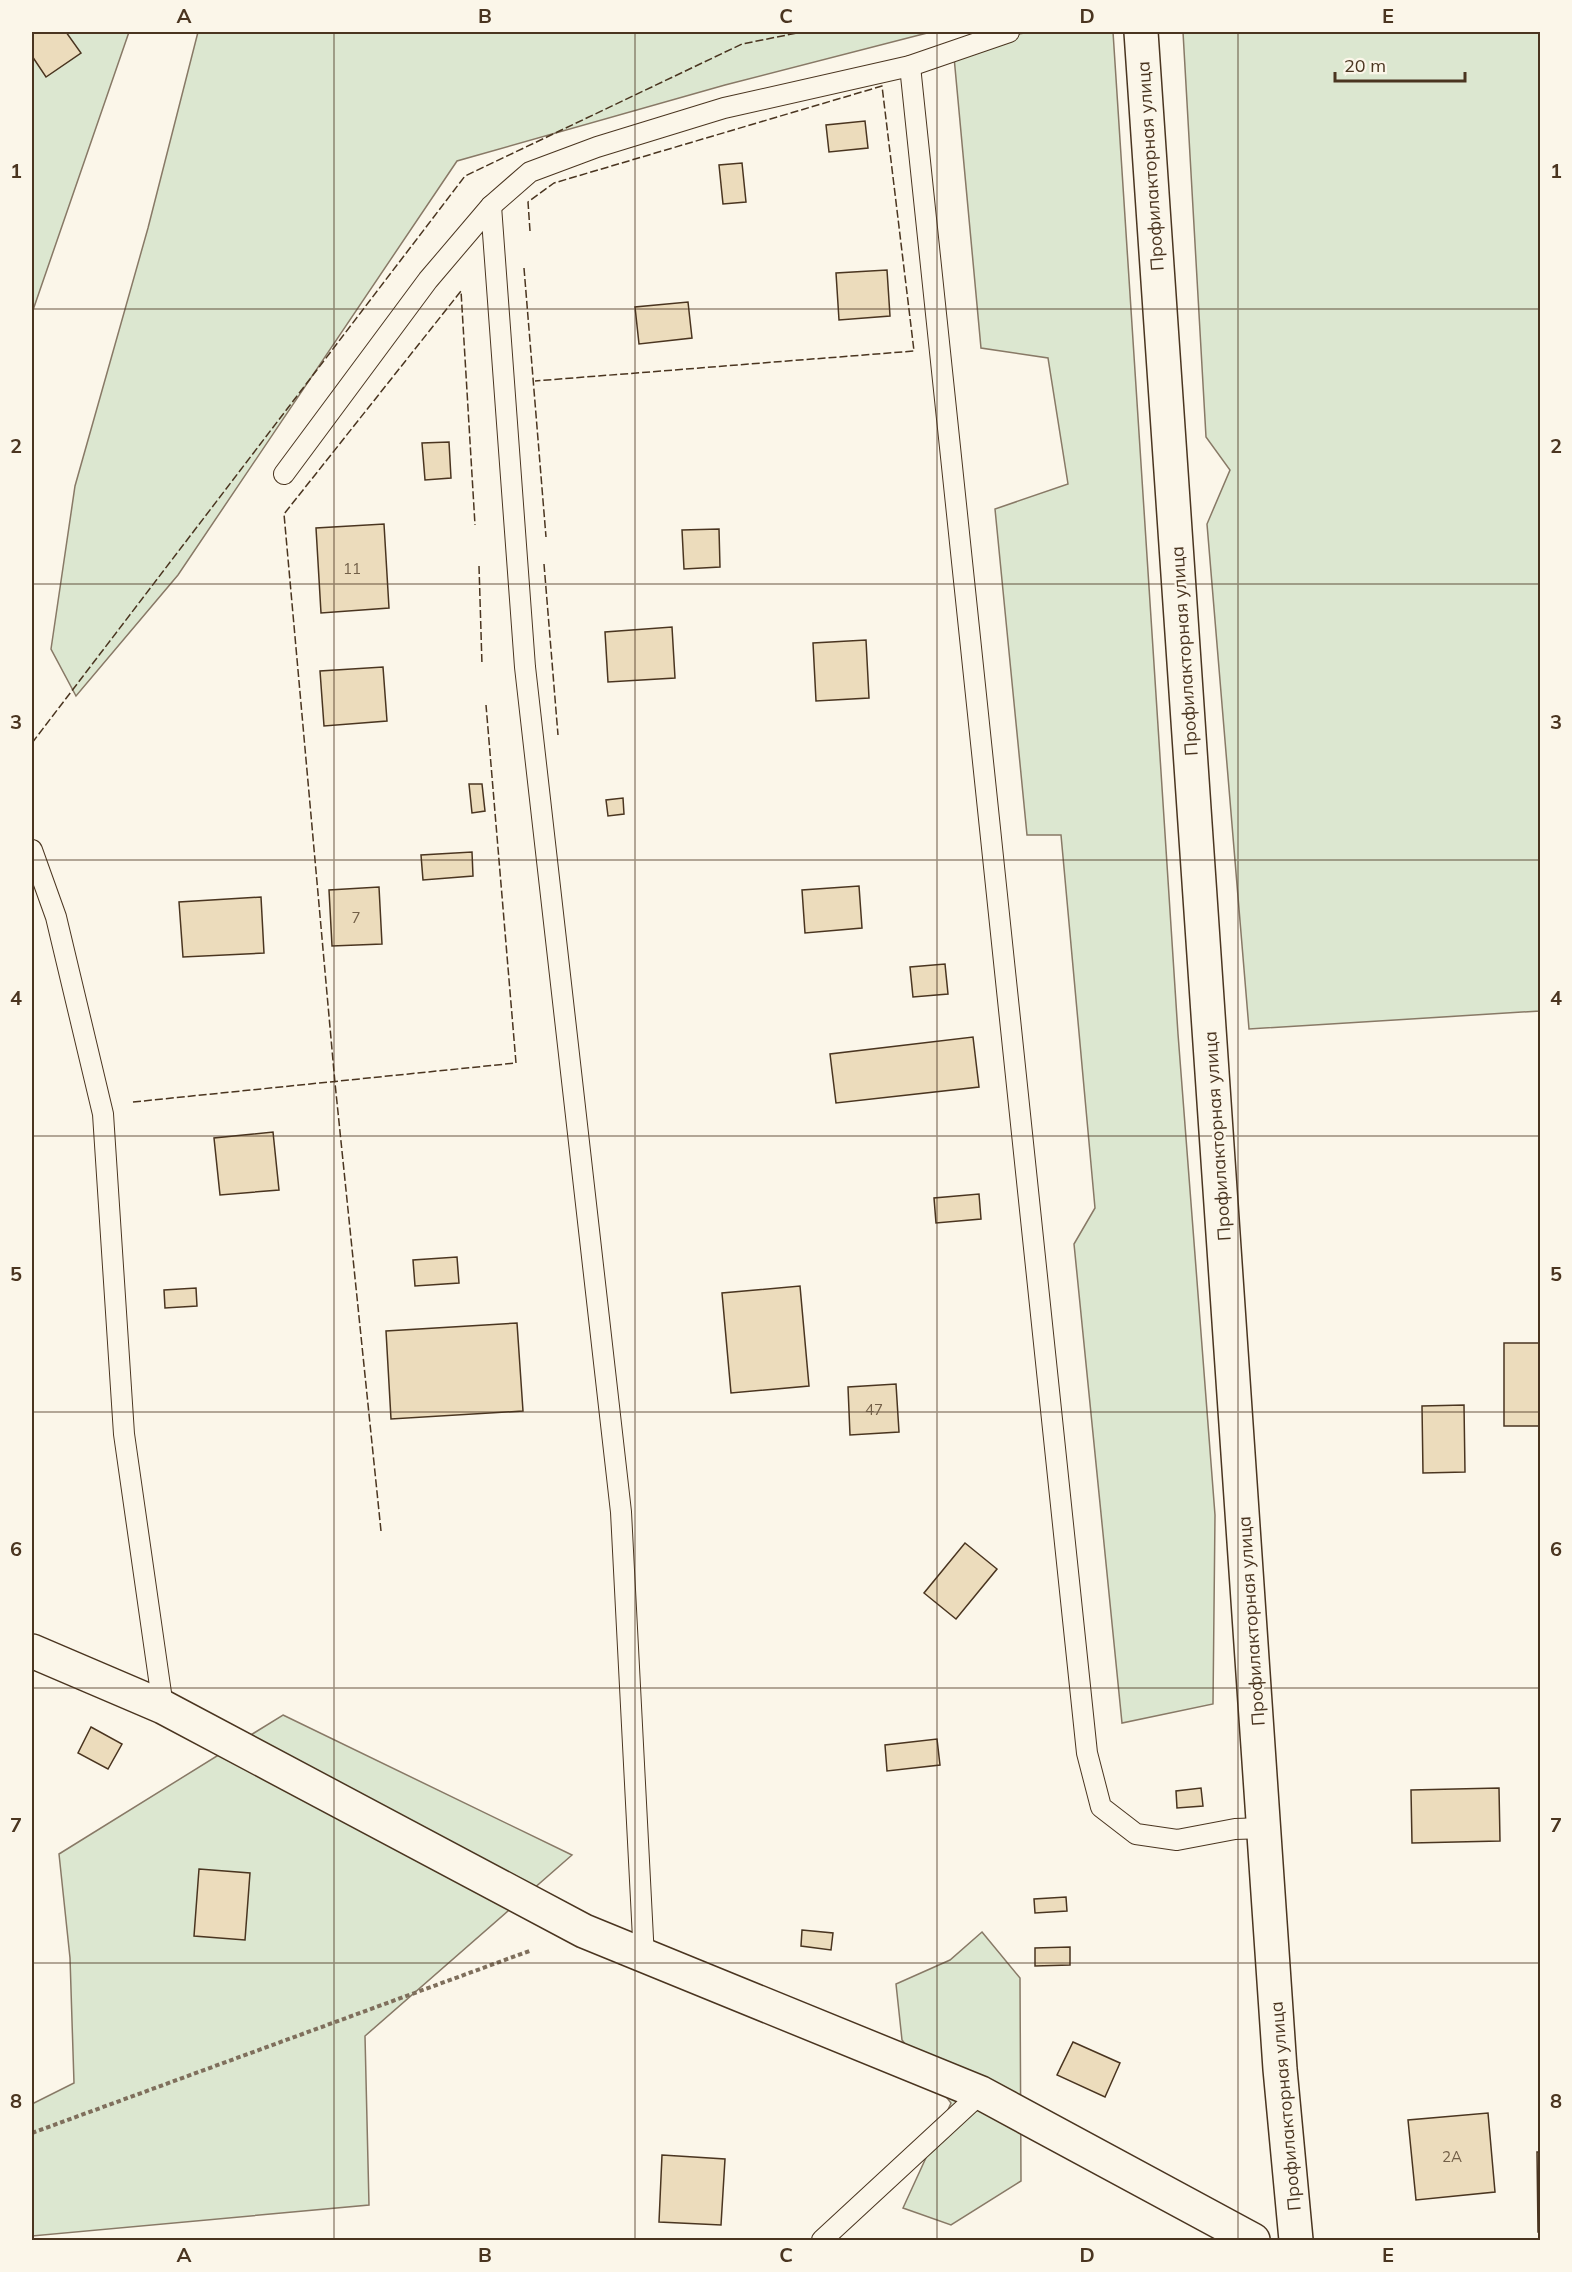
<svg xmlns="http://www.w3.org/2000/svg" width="1572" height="2272" font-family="Mulish,sans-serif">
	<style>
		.green { fill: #dce7d0; stroke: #887966; stroke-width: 1.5 }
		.building { fill: #ecdcbc; stroke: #4a3520; stroke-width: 1.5 }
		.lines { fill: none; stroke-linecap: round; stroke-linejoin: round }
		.lane-casing { stroke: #4a3520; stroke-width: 22 }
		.street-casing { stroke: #4a3520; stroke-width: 36 }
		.path { stroke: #7f6f5c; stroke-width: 4; stroke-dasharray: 4.5 3; stroke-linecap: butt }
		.lane { stroke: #fbf6e9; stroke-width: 20 }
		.street { stroke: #fbf6e9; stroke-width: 33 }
		.fence { stroke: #4a3520; stroke-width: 1.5; stroke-dasharray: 8 3; stroke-linecap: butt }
		.grid { fill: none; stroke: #4a3520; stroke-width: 1.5; stroke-opacity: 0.55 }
		.labels { text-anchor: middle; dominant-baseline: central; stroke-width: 4.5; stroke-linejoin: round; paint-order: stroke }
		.number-label { font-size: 15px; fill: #725f47 }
		.street-label { font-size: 18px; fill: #4a3520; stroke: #fbf6e9 }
		.neatline { fill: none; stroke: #4a3520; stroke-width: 2 }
		.grid-label { font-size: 20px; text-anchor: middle; font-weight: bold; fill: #4a3520 }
	</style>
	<rect width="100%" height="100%" fill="#fbf6e9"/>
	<g class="green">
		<polygon points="32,32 129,32 32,313"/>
		<polygon points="198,32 931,32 725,85 457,161 178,575 76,696 51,649 75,486 148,228"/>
		<polygon points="1030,32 1113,32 1178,1034 1215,1515 1213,1704 1122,1723 1074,1244 1095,1208 1061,835 1027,835 995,509 1068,484 1048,358 981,348 953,46"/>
		<polygon points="1183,32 1540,32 1540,1011 1249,1029 1207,524 1230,470 1206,437"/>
		<polygon points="283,1715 572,1855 365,2036 369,2205 32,2236 32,2104 74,2083 70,1958 59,1854"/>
		<polygon points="982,1932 1020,1978 1021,2181 951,2225 903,2208 951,2103 902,2040 896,1984 950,1960"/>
	</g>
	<g class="building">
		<polygon points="32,32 66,32 81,53 46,77 32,56"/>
		<polygon points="865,121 868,148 829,152 826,125"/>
		<polygon points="742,163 746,202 723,204 719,165"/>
		<polygon points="887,270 890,316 839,320 836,273"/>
		<polygon points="688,302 692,338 639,344 635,307"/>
		<polygon points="449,442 451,478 425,480 422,443"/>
		<polygon points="384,524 389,608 321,613 316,528"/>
		<polygon points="719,529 720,567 684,569 682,530"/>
		<polygon points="672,627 675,678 608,682 605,632"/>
		<polygon points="866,640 869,698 816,701 813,643"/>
		<polygon points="383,667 387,721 324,726 320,671"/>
		<polygon points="469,784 482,784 485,811 472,813"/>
		<polygon points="623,798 624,814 608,816 606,800"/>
		<polygon points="472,852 473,876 423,880 421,855"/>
		<polygon points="859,886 862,928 805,933 802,890"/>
		<polygon points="379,887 382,944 332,946 329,890"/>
		<polygon points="261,897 264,953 183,957 179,902"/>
		<polygon points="945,964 948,994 913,997 910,967"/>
		<polygon points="973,1037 979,1087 836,1103 830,1054"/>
		<polygon points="273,1132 279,1190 220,1195 214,1138"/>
		<polygon points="979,1194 981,1219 936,1223 934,1198"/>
		<polygon points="457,1257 459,1283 415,1286 413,1260"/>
		<polygon points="800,1286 809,1386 731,1393 722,1293"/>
		<polygon points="196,1288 197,1306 165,1308 164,1290"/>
		<polygon points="517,1323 523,1411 391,1419 386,1331"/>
		<rect x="1504" y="1343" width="36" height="83"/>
		<polygon points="896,1384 899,1432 850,1435 848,1387"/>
		<polygon points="1464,1405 1465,1472 1423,1473 1422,1406"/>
		<polygon points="965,1543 997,1569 956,1619 924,1593"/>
		<polygon points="91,1727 122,1744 108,1769 78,1753"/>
		<polygon points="937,1739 940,1765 887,1771 885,1745"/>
		<polygon points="1201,1788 1203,1806 1177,1808 1176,1791"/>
		<polygon points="1499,1788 1500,1841 1412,1843 1411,1790"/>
		<polygon points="199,1869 250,1873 245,1940 194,1936"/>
		<polygon points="1066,1897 1067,1911 1035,1913 1034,1899"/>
		<polygon points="802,1930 833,1933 831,1950 801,1946"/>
		<polygon points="1070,1947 1070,1965 1035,1966 1035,1948"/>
		<polygon points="1073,2042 1120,2063 1105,2097 1057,2075"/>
		<polygon points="1488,2113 1495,2192 1416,2200 1408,2120"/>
		<polygon points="1537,2152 1540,2152 1540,2232 1538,2232"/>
		<polygon points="662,2155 725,2159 721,2225 659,2222"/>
	</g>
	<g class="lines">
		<g class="lane-casing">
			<g id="lane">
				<polyline points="910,66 1087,1753 1101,1807 1136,1834 1177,1840 1235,1829 1265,1828"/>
				<polyline points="491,206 525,667 621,1512 644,1958"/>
				<polyline points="284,474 428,280 491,206 530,172 597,147 724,108 910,66 1009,32"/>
				<polyline points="32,850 56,917 103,1114 124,1434 163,1707"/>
				<polyline points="822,2240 981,2093"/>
			</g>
		</g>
		<g class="street-casing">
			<g id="street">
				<polyline points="1141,32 1280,2069 1296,2240"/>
				<polyline points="32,1651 163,1707 584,1931 981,2093 1253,2240"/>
			</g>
		</g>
		<polyline class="path" points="32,2133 532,1950"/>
		<use href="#lane" class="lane"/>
		<use href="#street" class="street"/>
		<g class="fence">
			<polyline points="530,231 528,202 554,183 882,86 914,351 535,381"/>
			<polyline points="524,268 546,537"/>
			<polyline points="544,564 558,735"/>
			<polyline points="479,566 482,665"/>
			<polyline points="32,743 465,176 742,44 802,32"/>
			<polyline points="133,1102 516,1063 486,705"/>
			<polyline points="381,1531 335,1083 284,514 461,291 475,525"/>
		</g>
	</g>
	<path class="grid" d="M 334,32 L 334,2240M 635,32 L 635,2240M 937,32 L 937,2240M 1238,32 L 1238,2240M 32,309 L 1540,309M 32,584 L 1540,584M 32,860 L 1540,860M 32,1136 L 1540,1136M 32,1412 L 1540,1412M 32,1688 L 1540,1688M 32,1963 L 1540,1963"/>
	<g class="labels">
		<g class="number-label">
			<text x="352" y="568">11</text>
			<text x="356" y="917">7</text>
			<text x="874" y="1409">47</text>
			<text x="1452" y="2156">2А</text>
		</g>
		<g class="street-label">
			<text transform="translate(1150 166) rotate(-94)">Профилакторная улица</text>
			<text transform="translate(1184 651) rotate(-94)">Профилакторная улица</text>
			<text transform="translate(1217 1136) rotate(-94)">Профилакторная улица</text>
			<text transform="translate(1251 1621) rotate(-94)">Профилакторная улица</text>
			<text transform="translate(1285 2106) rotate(-95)">Профилакторная улица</text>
		</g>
	</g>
	<rect width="1572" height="2272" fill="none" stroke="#fbf6e9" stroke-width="66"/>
	<path d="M1335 72v9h130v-9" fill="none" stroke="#4a3520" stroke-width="3"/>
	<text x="1344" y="72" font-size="18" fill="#4a3520" stroke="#fbf6e9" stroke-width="4.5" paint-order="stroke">20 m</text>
	<rect x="33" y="33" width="1506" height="2206" class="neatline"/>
	<g class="grid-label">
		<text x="184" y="23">A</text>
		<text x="485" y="23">B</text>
		<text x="786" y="23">C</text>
		<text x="1087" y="23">D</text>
		<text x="1388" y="23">E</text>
		<text x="16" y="178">1</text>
		<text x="1556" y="178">1</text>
		<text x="16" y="453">2</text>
		<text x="1556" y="453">2</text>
		<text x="16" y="729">3</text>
		<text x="1556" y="729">3</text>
		<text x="16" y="1005">4</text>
		<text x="1556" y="1005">4</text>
		<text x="16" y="1281">5</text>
		<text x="1556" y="1281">5</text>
		<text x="16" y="1556">6</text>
		<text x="1556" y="1556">6</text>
		<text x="16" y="1832">7</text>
		<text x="1556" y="1832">7</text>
		<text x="16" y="2108">8</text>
		<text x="1556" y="2108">8</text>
		<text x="184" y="2262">A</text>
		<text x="485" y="2262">B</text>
		<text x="786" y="2262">C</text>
		<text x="1087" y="2262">D</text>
		<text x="1388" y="2262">E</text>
	</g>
</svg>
